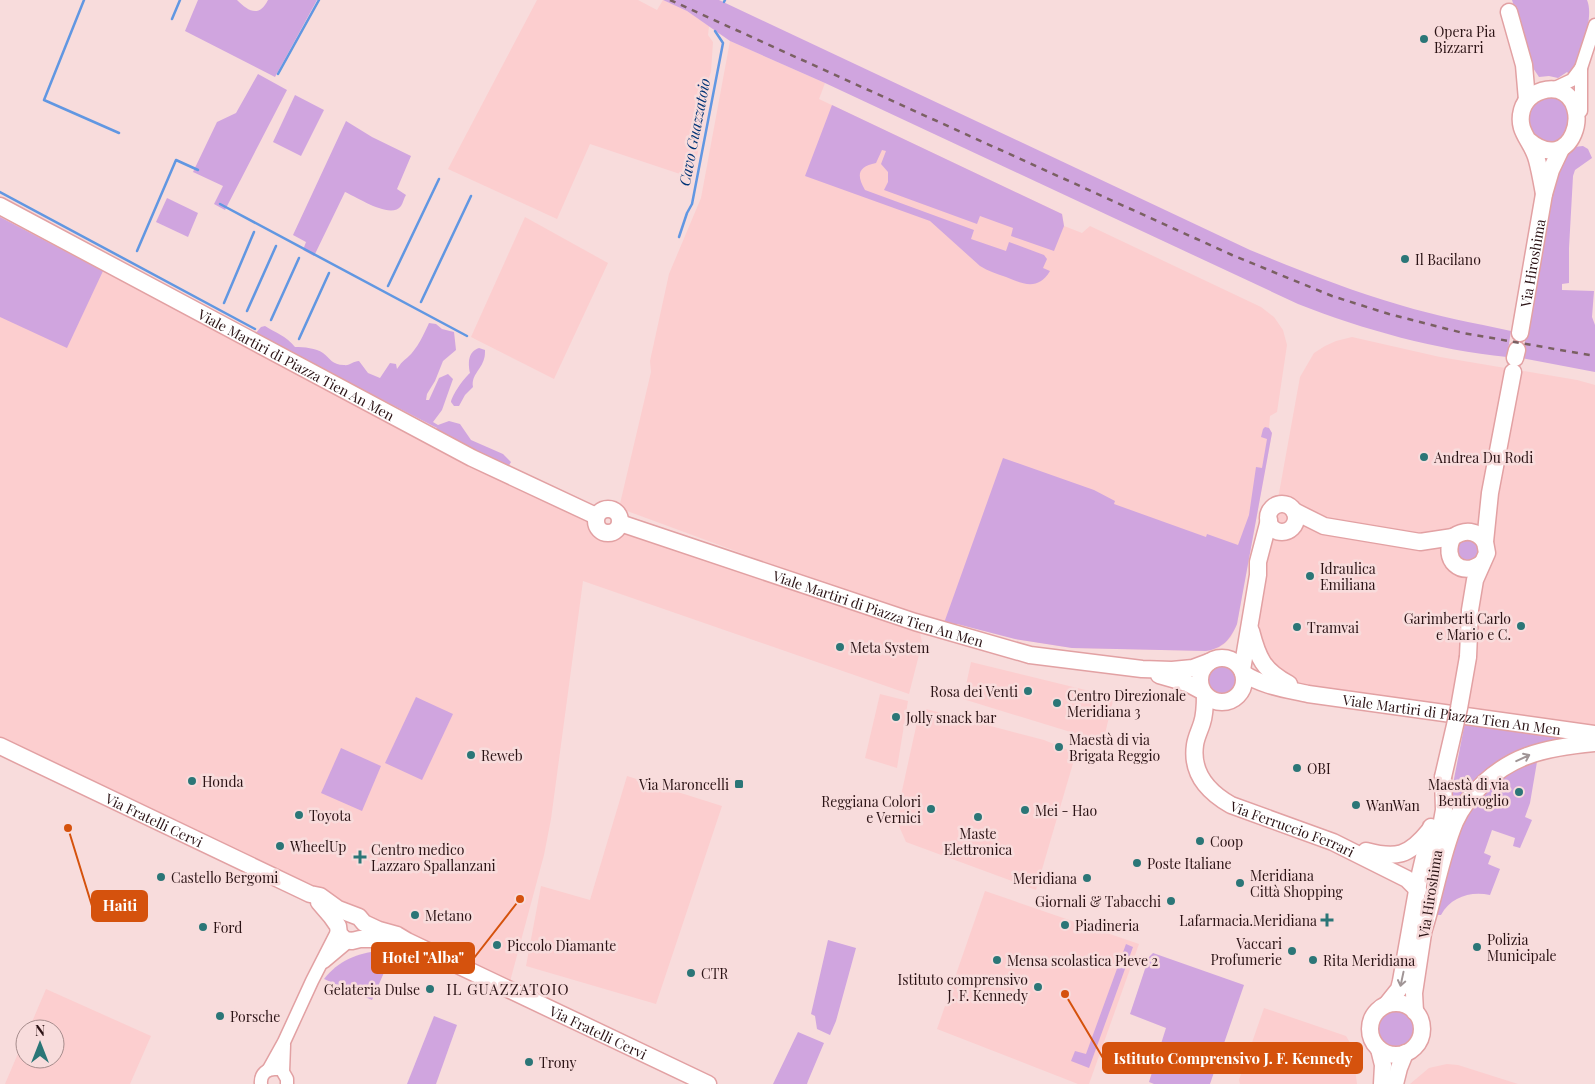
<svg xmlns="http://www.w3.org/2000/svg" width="1595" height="1084" font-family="'Playfair Display',serif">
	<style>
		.built { fill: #fccecf }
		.green { fill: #d0a5df }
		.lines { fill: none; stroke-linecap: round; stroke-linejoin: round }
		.stream { stroke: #6197e2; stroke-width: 2.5 }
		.minor-casing { stroke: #e2a1a3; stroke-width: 15 }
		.major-casing { stroke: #e2a1a3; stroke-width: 19 }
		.minor { stroke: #fff; stroke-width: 12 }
		.major { stroke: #fff; stroke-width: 16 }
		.rail { stroke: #7a6062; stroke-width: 2.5; stroke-dasharray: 6 6; stroke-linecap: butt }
		.major-bridge-casing { stroke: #e2a1a3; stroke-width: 19; stroke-linecap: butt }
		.major-bridge { stroke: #fff; stroke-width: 16 }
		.oneway { stroke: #a09596 }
		.poi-dot { fill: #2b7677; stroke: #f8dcdc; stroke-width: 2 }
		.labels { text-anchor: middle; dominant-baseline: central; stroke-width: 5; stroke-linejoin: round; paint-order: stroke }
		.poi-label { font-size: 14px; fill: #2b1315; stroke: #f8dcdc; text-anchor: start }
		.street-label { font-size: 14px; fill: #2b1315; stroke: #f8dcdc }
		.water-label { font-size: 15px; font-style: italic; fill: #003476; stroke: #f8dcdc }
		.neighbourhood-label { font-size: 15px; letter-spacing: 1px; fill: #2b1315; stroke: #f8dcdc }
		.leader { fill: none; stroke: #d5520d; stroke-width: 2 }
		.callout-dot { fill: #d5520d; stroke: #f8dcdc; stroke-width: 2 }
		.callout { fill: #d5520d; stroke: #d5520d; stroke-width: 2 }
		.callout-label { font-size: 15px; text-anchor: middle; font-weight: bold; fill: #fff }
	</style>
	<rect width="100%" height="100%" fill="#f8dcdc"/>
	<g class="built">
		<polygon points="537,0 638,0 657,10 663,0 687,11 709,26 708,35 713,42 711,72 690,130 702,134 692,178 590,144 557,219 448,169"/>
		<polygon points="730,41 825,83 819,99 1062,214 1064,226 1082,233 1090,226 1261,307 1274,317 1283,330 1287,345 1277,412 1270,416 1269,428 1272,433 1237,624 1231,637 1224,644 1217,649 1206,651 1072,648 1015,639 957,624 953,626 830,586 619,508 651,372 650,361 669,274 701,198"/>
		<polygon points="0,212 578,513 910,624 920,633 922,643 909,694 583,581 551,819 544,855 508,989 0,746"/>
		<polygon points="525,217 608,263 554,379 471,337"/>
		<polygon points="1352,337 1440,357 1577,380 1595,385 1595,728 1312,686 1293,682 1261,655 1255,626 1300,377 1314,353 1325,346 1336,341"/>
		<polygon points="971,662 1114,697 1103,742 963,699"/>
		<polygon points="880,694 908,701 897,768 865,758"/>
		<polygon points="926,709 1044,740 1076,753 1036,890 906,842 899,826 900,800 919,713 922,710"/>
		<polygon points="627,776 722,806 656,1004 526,966 541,886 590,900"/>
		<polygon points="985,891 1139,944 1089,1084 1078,1084 937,1029"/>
		<polygon points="46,989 151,1036 130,1084 5,1084 25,1037 25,1059 55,1059 55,1029 29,1029"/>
		<polygon points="1264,1008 1346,1036 1352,1046 1357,1084 1240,1084 1239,1080"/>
		<polygon points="1447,1064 1458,1065 1518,1084 1410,1084 1429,1068"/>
	</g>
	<g class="green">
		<path d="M 198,0 L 237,0 C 248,11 259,18 268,0 L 317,0 L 275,77 L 185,31 Z"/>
		<path d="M 663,0 L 719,0 L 1250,250 C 1299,270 1349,290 1400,305 C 1436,316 1474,323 1511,331 L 1507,357 C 1437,350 1364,330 1298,304 L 825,83 L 730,41 L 687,11 Z"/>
		<path d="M 1512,0 L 1587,0 C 1595,18 1579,58 1570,75 L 1567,72 L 1558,78 L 1549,76 L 1539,77 L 1533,68 Z"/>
		<polygon points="258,74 287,90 225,210 214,204 223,186 193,172 217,122 236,113"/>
		<polygon points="295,95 324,110 301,156 273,142"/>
		<path d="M 1555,96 L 1569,106 L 1569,133 C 1564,136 1558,141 1552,142 C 1531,145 1519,113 1536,101 C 1541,97 1549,97 1555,96 Z"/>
		<path d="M 832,105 L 1062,214 L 1064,226 L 1054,251 L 1011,236 L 1013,228 L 980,216 L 977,224 L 884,190 L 888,182 L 888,172 L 881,164 L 886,151 L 882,150 L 876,163 C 858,167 856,174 865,190 L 974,230 L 971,239 L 1006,251 L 1009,242 L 1044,255 L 1047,259 L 1043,268 L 1050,271 C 1038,291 1023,284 1006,277 C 997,274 988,271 980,266 L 930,221 L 805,176 Z"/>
		<path d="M 346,121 L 372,137 L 411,156 L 397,189 L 406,195 C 404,198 403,203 401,206 C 391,220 357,197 345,192 L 314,256 L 303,250 L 306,242 L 293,235 Z"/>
		<polygon points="1583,146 1588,149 1592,158 1575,170 1573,176 1569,248 1569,283 1562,284 1562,290 1594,291 1592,317 1595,325 1595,372 1522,358 1552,194 1563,155 1574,147"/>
		<polygon points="167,198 198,213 188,237 156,222"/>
		<polygon points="0,217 103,271 67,348 0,317"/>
		<path d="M 429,323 L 436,324 L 442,329 L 454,332 L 456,350 L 443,361 L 435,381 L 427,394 L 426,400 L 429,400 L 439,378 L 448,374 L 453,379 L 442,410 L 433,422 L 438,425 L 449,421 L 460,424 L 471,440 L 503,454 L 511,462 L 507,469 L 437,436 L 437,428 L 255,334 L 261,327 L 265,326 C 276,333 286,336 295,347 C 304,347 316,348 323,353 C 330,358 332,365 344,365 C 350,366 353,361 359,361 L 368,373 L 380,378 L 390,363 L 396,364 L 397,369 C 401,363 403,361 408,357 C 417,349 424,334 429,323 Z"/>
		<path d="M 479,348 L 485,350 C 485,353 485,356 484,359 C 481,370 471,375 473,387 L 465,395 L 459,406 L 454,406 L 451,402 C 452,395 464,378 470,373 C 468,362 468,352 479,348 Z"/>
		<path d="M 1265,427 L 1269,428 L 1272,433 L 1237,624 C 1230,640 1223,648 1206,651 L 1072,648 L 1015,639 L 957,624 L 953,626 L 944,623 L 1003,458 L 1094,490 L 1115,501 L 1114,504 L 1206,537 L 1207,534 L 1238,545 L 1249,515 L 1256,467 L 1262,468 L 1267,439 L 1261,437 L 1263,429 Z"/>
		<path d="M 1465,538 L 1476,541 C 1480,550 1479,555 1472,562 L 1460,561 L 1455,546 Z"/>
		<circle cx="1222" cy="681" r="16"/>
		<polygon points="416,697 453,714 422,780 385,763"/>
		<polygon points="1465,722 1595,738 1518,756 1443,836"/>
		<polygon points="341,748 381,766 362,811 321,793"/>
		<path d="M 1538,756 L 1530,803 L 1525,817 L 1532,820 L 1520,848 L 1513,846 L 1515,838 L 1492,830 L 1484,853 L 1491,856 L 1488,864 L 1500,869 L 1490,895 C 1470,891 1451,897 1441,915 L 1434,915 L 1464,814 L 1485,788 Z"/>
		<polygon points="828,940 856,948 836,1021 830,1035 817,1029 815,1016 811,1014"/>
		<polygon points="1126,944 1133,947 1089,1068 1071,1061 1075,1051 1086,1054"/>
		<path d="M 379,951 L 393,952 L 372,1000 L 324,979 C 338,961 357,953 379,951 Z"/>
		<polygon points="1153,953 1244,985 1210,1084 1154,1084 1149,1082 1166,1028 1130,1014 1149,957"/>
		<circle cx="1395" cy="1029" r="20"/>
		<polygon points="434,1016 457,1025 436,1084 407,1084"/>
		<polygon points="798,1032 824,1043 808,1081 807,1084 773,1084"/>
	</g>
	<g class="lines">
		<g class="stream">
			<polyline points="84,0 44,100 119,133"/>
			<polyline points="724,2 725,0"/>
			<polyline points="172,19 180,0"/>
			<polyline points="278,74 319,0"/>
			<polyline points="0,192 255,329"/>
			<polyline points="220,204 467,336"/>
			<polyline points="679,237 687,213 692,204 723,43 715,31"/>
			<polyline points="137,251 176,160 198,170"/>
			<polyline points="388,286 439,179"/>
			<polyline points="421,302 471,196"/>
			<polyline points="224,303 254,232"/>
			<polyline points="247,311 276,246"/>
			<polyline points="271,320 299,258"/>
			<polyline points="299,339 329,273"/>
		</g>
		<g class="minor-casing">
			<g id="minor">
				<polyline points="1553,89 1572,80 1581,68"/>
				<polyline points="1581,111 1581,68 1595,25"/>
				<polyline points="324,962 349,941"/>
				<polyline points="284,1045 283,1072 287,1079 287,1084"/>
				<polyline points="269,1069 284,1042 312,981 338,930"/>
				<path d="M 261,1084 C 260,1074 267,1068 277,1069"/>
			</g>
		</g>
		<g class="major-casing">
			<g id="major">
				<polyline points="1509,12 1524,65 1527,100"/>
				<path d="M 1528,140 C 1572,178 1595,102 1558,90 C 1549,88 1541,90 1533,95 C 1527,99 1524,103 1522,110 C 1516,132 1532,140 1537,160 C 1540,171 1542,183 1544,194"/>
				<path id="s1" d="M 0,206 L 472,458 L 596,516"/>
				<path id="s2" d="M 1520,333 L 1544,194 L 1551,170 L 1561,149"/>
				<polyline points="1515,358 1517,350"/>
				<circle cx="1282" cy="518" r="14"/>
				<circle cx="608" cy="521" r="12"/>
				<polyline points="1294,511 1324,526 1420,542 1453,537"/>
				<path id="s3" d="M 620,523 L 915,622 L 1030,655 L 1142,669 L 1172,670 L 1193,668 L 1209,662"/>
				<path d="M 1482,563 C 1461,579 1441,559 1453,537 C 1465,529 1477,530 1485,542"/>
				<path d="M 1251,631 C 1258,658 1263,670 1289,684"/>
				<polyline points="1468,657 1470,610 1475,580 1487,553 1485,542 1490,493 1513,372"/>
				<circle cx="1222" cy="680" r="22"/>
				<polyline points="1242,670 1258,575 1258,562 1269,520"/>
				<path id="s4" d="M 1243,673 C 1262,686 1286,689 1308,694 L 1595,734"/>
				<polyline points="1159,675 1187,683 1202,691"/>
				<path id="s5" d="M 1205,695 C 1205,704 1205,714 1202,723 C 1200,730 1196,737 1195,745 C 1191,773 1208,792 1231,805 L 1333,842 L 1407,879 L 1418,890"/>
				<path id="s6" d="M 0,746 L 310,894 L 320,896 L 338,909 L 359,917 L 364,923 L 379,930 L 397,935 L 407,941 L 708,1084"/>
				<polyline points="1437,849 1444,810 1443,777"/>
				<path d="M 1366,851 C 1396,859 1409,856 1429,831"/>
				<polyline points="319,902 331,916 338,926 339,934 345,940 352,941 360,939 379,939 392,941"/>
				<path d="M 1424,929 C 1435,894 1441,856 1455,822 C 1468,793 1497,767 1527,756 C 1549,748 1572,745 1595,743"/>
				<circle cx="1396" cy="1029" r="26"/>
				<polyline points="1387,1004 1399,989 1401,981 1420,874 1431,827"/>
				<polyline points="1415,1012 1414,993 1425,920"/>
				<polyline points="1379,1049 1383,1065 1382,1084"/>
				<polyline points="1395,1084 1399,1068 1405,1053"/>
			</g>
		</g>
		<use href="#minor" class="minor"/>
		<use href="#major" class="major"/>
		<polyline class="rail" points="670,0 1232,255 1332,296 1389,314 1463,333 1595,356"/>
		<g class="major-bridge-casing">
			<polyline id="major-bridge" points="1443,777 1459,708 1468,657"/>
		</g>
		<use href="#major-bridge" class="major-bridge"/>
	</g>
	<defs><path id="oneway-shaft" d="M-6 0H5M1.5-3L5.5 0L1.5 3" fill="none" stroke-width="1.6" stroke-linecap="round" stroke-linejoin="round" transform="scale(1.25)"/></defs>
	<g class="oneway">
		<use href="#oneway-shaft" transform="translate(1523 758) rotate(-25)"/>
		<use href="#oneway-shaft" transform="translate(1402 979) rotate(102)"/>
	</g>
	<g class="poi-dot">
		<circle cx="1424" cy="39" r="5"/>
		<circle cx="1405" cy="259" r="5"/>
		<circle cx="1424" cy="457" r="5"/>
		<circle cx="1310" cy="576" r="5"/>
		<circle cx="1521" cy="626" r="5"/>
		<circle cx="1297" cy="627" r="5"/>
		<circle cx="840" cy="647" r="5"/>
		<circle cx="1028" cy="691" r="5"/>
		<circle cx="1057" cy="703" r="5"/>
		<circle cx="896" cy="717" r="5"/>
		<circle cx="1059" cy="747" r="5"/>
		<circle cx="471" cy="755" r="5"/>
		<circle cx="1297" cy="768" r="5"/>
		<circle cx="192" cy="781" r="5"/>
		<rect x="734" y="779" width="10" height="10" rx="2.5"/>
		<circle cx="1519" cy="792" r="5"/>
		<circle cx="1356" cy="805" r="5"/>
		<circle cx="931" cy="809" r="5"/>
		<circle cx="1025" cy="810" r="5"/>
		<circle cx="299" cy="815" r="5"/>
		<circle cx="978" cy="817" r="5"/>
		<circle cx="1200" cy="841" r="5"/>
		<circle cx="280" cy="846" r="5"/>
		<path d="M357.5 849.5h5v5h5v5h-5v5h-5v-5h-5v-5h5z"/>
		<circle cx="1137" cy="863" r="5"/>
		<circle cx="161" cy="877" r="5"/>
		<circle cx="1087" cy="878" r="5"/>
		<circle cx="1240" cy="883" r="5"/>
		<circle cx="1171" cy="901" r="5"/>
		<circle cx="415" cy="915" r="5"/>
		<path d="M1324.5 912.5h5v5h5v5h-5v5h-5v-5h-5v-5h5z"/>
		<circle cx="1065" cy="925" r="5"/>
		<circle cx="203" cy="927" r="5"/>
		<circle cx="497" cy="945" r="5"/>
		<circle cx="1477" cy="947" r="5"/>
		<circle cx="1292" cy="951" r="5"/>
		<circle cx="997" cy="960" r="5"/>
		<circle cx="1313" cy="960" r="5"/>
		<circle cx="691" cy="973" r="5"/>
		<circle cx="1038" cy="987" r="5"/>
		<circle cx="430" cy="989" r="5"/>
		<circle cx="220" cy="1016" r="5"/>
		<circle cx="529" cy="1062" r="5"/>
	</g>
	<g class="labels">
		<g class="poi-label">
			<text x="1434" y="31">Opera Pia<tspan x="1434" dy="16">Bizzarri</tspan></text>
			<text x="1415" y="259">Il Bacilano</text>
			<text x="1434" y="457">Andrea Du Rodi</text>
			<text x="1320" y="568">Idraulica<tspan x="1320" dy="16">Emiliana</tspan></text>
			<text x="1511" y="618" text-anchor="end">Garimberti Carlo<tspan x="1511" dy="16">e Mario e C.</tspan></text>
			<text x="1307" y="627">Tramvai</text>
			<text x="850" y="647">Meta System</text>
			<text x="1018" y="691" text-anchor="end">Rosa dei Venti</text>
			<text x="1067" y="695">Centro Direzionale<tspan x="1067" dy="16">Meridiana 3</tspan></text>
			<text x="906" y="717">Jolly snack bar</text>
			<text x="1069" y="739">Maestà di via<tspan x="1069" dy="16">Brigata Reggio</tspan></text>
			<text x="481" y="755">Reweb</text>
			<text x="1307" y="768">OBI</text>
			<text x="202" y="781">Honda</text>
			<text x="729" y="784" text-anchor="end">Via Maroncelli</text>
			<text x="1509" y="784" text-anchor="end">Maestà di via<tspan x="1509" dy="16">Bentivoglio</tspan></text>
			<text x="921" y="801" text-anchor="end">Reggiana Colori<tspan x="921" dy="16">e Vernici</tspan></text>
			<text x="1366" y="805">WanWan</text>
			<text x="1035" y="810">Mei - Hao</text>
			<text x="309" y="815">Toyota</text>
			<text x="978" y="833" text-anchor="middle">Maste<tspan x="978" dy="16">Elettronica</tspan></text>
			<text x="1210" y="841">Coop</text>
			<text x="290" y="846">WheelUp</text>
			<text x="371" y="849">Centro medico<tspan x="371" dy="16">Lazzaro Spallanzani</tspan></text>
			<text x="1147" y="863">Poste Italiane</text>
			<text x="1250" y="875">Meridiana<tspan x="1250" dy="16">Città Shopping</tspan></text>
			<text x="171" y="877">Castello Bergomi</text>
			<text x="1077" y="878" text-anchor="end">Meridiana</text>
			<text x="1161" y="901" text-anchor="end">Giornali &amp; Tabacchi</text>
			<text x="425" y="915">Metano</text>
			<text x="1317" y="920" text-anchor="end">Lafarmacia.Meridiana</text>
			<text x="1075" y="925">Piadineria</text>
			<text x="213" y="927">Ford</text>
			<text x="1487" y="939">Polizia<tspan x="1487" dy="16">Municipale</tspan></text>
			<text x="1282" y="943" text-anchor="end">Vaccari<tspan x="1282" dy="16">Profumerie</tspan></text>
			<text x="507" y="945">Piccolo Diamante</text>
			<text x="1007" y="960">Mensa scolastica Pieve 2</text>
			<text x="1323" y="960">Rita Meridiana</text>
			<text x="701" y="973">CTR</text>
			<text x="1028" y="979" text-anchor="end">Istituto comprensivo<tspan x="1028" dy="16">J. F. Kennedy</tspan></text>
			<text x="420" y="989" text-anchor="end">Gelateria Dulse</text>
			<text x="230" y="1016">Porsche</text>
			<text x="539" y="1062">Trony</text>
		</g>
		<g class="street-label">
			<text stroke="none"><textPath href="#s2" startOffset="71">Via Hiroshima</textPath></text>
			<text stroke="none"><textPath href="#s1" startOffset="336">Viale Martiri di Piazza Tien An Men</textPath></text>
			<text stroke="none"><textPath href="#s3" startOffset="272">Viale Martiri di Piazza Tien An Men</textPath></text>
			<text stroke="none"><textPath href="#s4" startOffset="214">Viale Martiri di Piazza Tien An Men</textPath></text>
			<text stroke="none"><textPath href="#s6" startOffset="171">Via Fratelli Cervi</textPath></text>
			<text stroke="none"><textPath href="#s5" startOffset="192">Via Ferruccio Ferrari</textPath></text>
			<text transform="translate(1430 894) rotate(-81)">Via Hiroshima</text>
			<text stroke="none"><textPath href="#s6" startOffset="665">Via Fratelli Cervi</textPath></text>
		</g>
		<g class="water-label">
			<text transform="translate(694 132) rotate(-79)">Cavo Guazzatoio</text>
		</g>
		<g class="neighbourhood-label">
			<text x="508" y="989">IL GUAZZATOIO</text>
		</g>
	</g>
	<path class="leader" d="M68 828L92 906M520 899L474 958M1065 994L1103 1058"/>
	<g class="callout-dot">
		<circle cx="68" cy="828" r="5"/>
		<circle cx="520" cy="899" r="5"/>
		<circle cx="1065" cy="994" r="5"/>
	</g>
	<g class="callout">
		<rect x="92" y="891" width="55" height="30" rx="5"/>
		<rect x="372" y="943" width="102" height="30" rx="5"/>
		<rect x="1103" y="1043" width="259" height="30" rx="5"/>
	</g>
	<g class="callout-label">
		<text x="120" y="911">Haiti</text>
		<text x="423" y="963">Hotel "Alba"</text>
		<text x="1233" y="1064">Istituto Comprensivo J. F. Kennedy</text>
	</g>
	<g transform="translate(40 1044)"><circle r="24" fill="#f8dcdc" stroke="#a68c8c"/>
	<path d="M0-4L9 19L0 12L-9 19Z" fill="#2b7677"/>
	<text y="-8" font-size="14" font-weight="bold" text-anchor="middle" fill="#2b1315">N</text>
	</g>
</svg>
